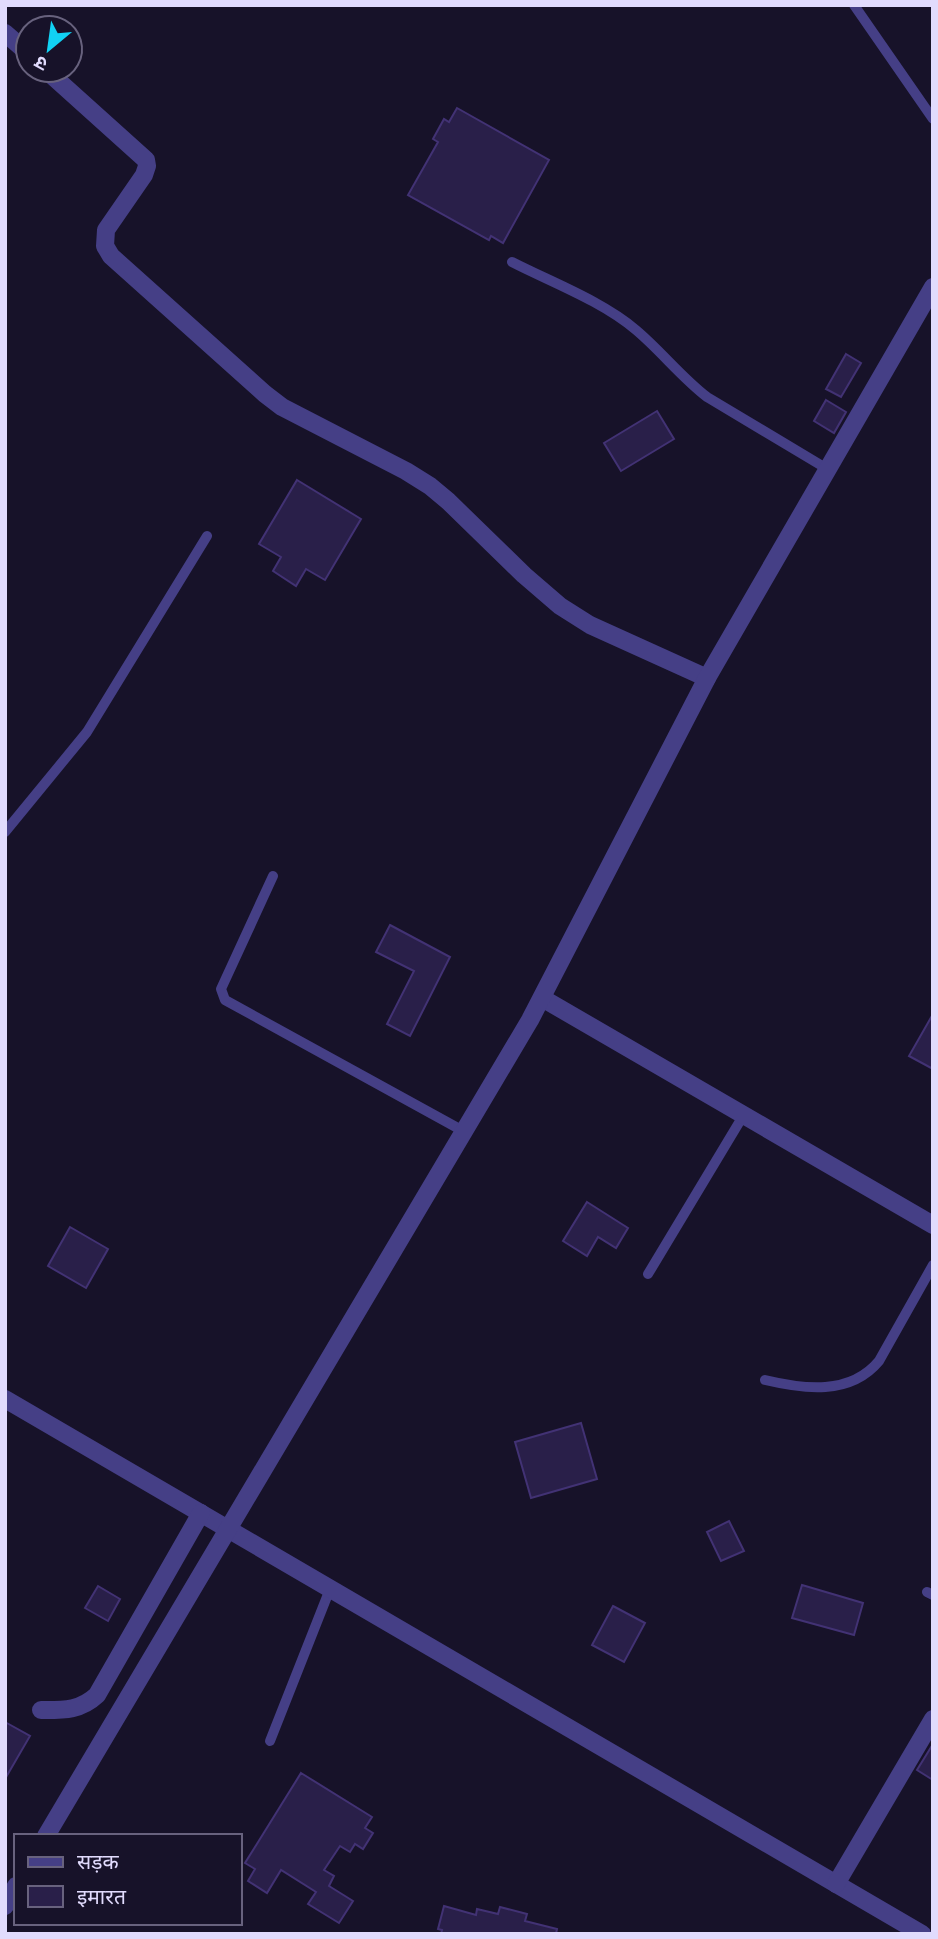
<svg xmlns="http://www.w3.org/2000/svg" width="938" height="1939" font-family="'PT Sans','Noto Sans Devanagari',sans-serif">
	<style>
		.building { fill: #291f49; stroke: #423274; stroke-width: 2 }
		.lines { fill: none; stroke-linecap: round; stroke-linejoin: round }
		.lane { stroke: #453f86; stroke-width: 10 }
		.street { stroke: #453f86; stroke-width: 18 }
	</style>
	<rect width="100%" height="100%" fill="#171229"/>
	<g class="building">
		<polygon points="457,108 549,160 503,243 491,236 489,240 408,195 438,142 433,139 444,119 449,122"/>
		<polygon points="846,354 861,363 841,397 826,389"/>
		<polygon points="826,400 846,412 834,433 814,421"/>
		<polygon points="657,411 674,439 621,471 604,443"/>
		<polygon points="297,480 361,519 325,580 306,569 296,586 273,571 281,557 259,544"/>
		<polygon points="390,925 450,957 410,1036 387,1024 414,971 376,952"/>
		<polygon points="933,1014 933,1069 909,1056"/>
		<polygon points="587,1202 628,1228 616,1248 598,1237 587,1256 563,1241"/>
		<polygon points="70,1227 108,1249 86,1288 48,1266"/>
		<polygon points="581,1423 597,1479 531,1498 515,1442"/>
		<polygon points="729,1521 744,1551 721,1561 707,1532"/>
		<polygon points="802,1585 863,1603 854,1635 792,1618"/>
		<polygon points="98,1586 120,1599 108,1621 85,1608"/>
		<polygon points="613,1606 645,1623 624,1662 592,1645"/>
		<polygon points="5,1722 30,1736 5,1779"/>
		<polygon points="933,1744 933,1780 917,1770"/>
		<polygon points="301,1773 372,1817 365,1828 373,1833 363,1849 355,1844 350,1852 340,1846 324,1870 334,1876 329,1886 353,1901 339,1923 308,1904 316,1892 281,1870 267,1893 248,1881 255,1869 245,1863"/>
		<polygon points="444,1906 476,1915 477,1909 498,1914 500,1907 527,1914 525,1921 557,1929 556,1934 441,1934 442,1930 438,1929"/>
	</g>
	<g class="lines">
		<g class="lane">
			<polyline points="854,5 933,119"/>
			<path d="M 512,262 C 551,282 602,301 636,330 C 661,351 681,377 707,397 L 829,470"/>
			<polyline points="5,832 87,732 207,536"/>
			<polyline points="273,876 221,989 225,1000 465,1132"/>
			<polyline points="648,1274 743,1116"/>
			<path d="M 765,1380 C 803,1389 850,1396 879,1361 L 933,1265"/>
			<polyline points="927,1592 933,1595"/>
			<polyline points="270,1741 330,1589"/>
		</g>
		<g class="street">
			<polyline points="5,33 28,53"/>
			<polyline points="46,70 146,160 147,166 144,175 106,230 105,246 111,256 265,394 282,407 406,471 430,486 448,501 524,575 560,606 590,625 707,678"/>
			<polyline points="542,998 933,1225"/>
			<polyline points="5,1399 922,1934"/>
			<path d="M 41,1710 C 63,1710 80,1711 97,1695 L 201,1513"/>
			<polyline points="46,1836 530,1020 707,678 933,287"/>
			<polyline points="836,1884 933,1719"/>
			<polyline points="5,1906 16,1886"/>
		</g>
	</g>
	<rect width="938" height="1939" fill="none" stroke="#e1dbfd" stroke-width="14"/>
	<rect x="14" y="1834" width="228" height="91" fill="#171229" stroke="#68627e" stroke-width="2"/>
	<rect x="28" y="1857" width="35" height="10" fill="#453f86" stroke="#68627e" stroke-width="2"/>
	<text x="77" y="1869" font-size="21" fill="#e1dbfd">सड़क</text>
	<rect x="28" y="1886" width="35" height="21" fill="#291f49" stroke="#68627e" stroke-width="2"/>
	<text x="77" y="1904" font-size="21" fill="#e1dbfd">इमारत</text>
	<g transform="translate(49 49) rotate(209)"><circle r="33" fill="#171229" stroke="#68627e" stroke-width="2"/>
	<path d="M0-5L12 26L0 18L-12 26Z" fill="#11d2f4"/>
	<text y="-10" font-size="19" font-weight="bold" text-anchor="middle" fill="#e1dbfd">उ</text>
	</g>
</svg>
